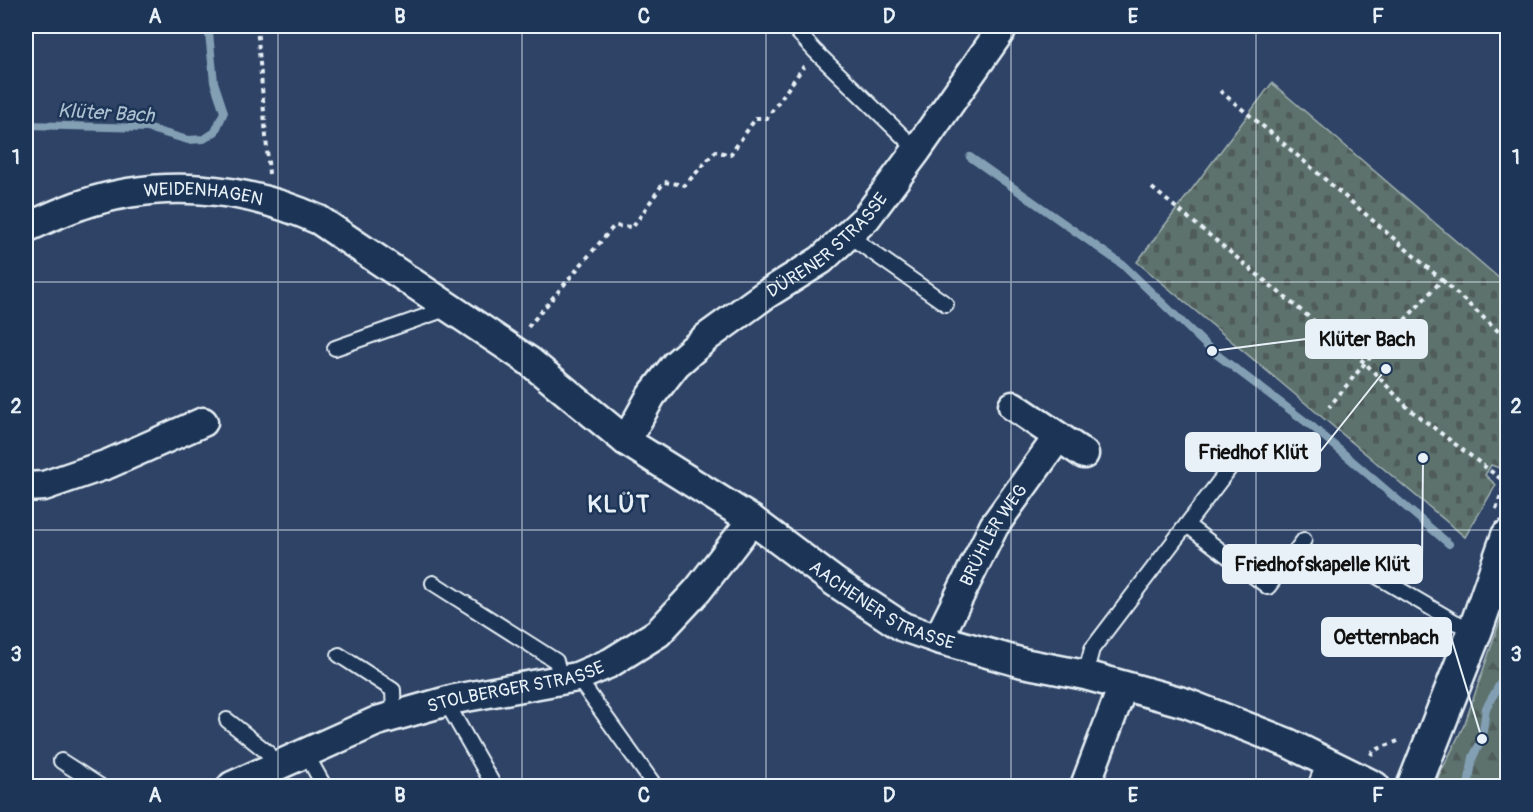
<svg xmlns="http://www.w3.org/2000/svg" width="1533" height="812" font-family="Pangolin,sans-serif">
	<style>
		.forest { fill: url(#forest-firs); stroke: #a2b2b2; stroke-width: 1.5 }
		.cemetery { fill: url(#cemetery-stones); stroke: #a2b2b2; stroke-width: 1.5 }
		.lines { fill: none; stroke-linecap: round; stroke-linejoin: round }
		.stream { stroke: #839fb4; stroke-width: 8 }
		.service-casing { stroke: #e8f1f8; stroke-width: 18 }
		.minor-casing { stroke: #e8f1f8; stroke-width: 33 }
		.primary-casing { stroke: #e8f1f8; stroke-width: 38 }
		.path { stroke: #e8f1f8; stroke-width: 4; stroke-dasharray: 4.5 4.5; stroke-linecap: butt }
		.service { stroke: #1d3557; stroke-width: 14 }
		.minor { stroke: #1d3557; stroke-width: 28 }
		.primary { stroke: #1d3557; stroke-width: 33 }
		.grid { fill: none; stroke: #e8f1f8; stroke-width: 1.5; stroke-opacity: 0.55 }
		.labels { text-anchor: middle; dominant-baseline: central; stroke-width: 5; stroke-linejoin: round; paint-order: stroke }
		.street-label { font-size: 18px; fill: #e8f1f8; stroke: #1d3557 }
		.water-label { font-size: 20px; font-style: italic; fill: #adc1d0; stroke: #1d3557 }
		.district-label { font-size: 24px; font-weight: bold; letter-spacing: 1.5px; fill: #e8f1f8; stroke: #1d3557 }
		.leader { fill: none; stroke: #e8f1f8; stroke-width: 2 }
		.callout-dot { fill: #e8f1f8; stroke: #1d3557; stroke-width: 2 }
		.callout { fill: #e8f1f8; stroke: #e8f1f8; stroke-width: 2 }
		.callout-label { font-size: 20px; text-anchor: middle; font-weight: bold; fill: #111 }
		.neatline { fill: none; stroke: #e8f1f8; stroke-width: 2 }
		.grid-label { font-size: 20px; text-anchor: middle; font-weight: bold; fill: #e8f1f8 }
	</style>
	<defs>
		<pattern id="forest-firs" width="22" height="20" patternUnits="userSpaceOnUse" patternTransform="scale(1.5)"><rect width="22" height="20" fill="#5d726d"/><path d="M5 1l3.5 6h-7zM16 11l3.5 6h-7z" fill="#505b5a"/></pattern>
		<pattern id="cemetery-stones" width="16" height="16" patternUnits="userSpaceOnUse" patternTransform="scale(1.5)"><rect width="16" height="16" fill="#5d726d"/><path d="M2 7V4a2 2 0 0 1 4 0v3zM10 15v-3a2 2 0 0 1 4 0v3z" fill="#505b5a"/></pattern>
	</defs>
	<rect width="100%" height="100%" fill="#2f4366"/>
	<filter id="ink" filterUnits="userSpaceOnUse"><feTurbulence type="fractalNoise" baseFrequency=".0167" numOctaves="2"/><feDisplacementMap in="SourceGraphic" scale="12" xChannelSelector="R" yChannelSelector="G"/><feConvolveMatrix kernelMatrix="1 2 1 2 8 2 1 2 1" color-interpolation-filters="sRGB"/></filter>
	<g filter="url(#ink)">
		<polygon class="forest" points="1507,600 1507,786 1434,786 1465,723"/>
		<polygon class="cemetery" points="1272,83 1507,285 1507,453 1502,469 1491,465 1485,475 1496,485 1465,537 1137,262"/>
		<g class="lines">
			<g class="stream">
				<polyline points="26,125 147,128 188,140 204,139 215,132 224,112 214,82 209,33 210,26"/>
				<polyline points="970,157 1123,265 1212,351 1314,428 1449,544"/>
				<polyline points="1468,786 1473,757 1482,739 1486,708 1505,675 1508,665"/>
			</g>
			<g class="service-casing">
				<g id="service">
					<polyline points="792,26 815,51 917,150"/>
					<polyline points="848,235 946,304"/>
					<polyline points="335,348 449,308"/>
					<polyline points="1187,525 1268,587 1304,540"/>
					<polyline points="1344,557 1455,622 1475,631"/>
					<polyline points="433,583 556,661 561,679"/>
					<polyline points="339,655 393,690 394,716"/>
					<polyline points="1085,675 1092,649 1238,457"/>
					<polyline points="577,677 655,786"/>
					<polyline points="446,702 494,786"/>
					<polyline points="227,720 267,752 276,766"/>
					<polyline points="305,752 324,786"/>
					<polyline points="61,761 100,786"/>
					<polyline points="1315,786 1325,762"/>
				</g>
			</g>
			<g class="minor-casing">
				<g id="minor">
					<path id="s1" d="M 26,228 C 44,220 62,211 81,205 C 160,178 244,186 319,220 L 529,361 L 626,441 L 752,520 L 835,582 L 903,627 L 938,639 L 1023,663 L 1085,675 L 1186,703 L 1288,743 L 1375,786"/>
					<polyline points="1013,406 1084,454"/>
					<path id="s2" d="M 626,441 L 651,396 L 676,364 L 707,337 L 765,295 L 821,260 L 866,218 L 917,150 L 1004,26"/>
					<polyline points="26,487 44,486 108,464 203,422"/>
					<path id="s3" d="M 938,639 L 994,526 L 1058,437"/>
					<path id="s4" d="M 232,786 L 377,721 L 455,699 L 577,677 L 610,663 L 658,633 L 698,590 L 752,520"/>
					<polyline points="1085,786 1123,686"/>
				</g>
			</g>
			<g class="primary-casing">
				<polyline id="primary" points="1414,786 1475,631 1508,537"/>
			</g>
			<g class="path">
				<polyline points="257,26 269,174"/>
				<polyline points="1220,91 1270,132 1442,280 1365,363 1329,407"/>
				<polyline points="1152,188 1365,363 1409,409 1505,482"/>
				<polyline points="1442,280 1508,340"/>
				<polyline points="528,327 614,226 633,227 664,182 685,185 716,151 730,155 756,118 767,118 804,66"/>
				<polyline points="1496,509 1508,475"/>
				<polyline points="1371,755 1373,751 1398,741"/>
			</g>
			<use href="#service" class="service"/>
			<use href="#minor" class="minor"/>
			<use href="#primary" class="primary"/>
		</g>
	</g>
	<path class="grid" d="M 278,26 L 278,786M 522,26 L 522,786M 766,26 L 766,786M 1011,26 L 1011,786M 1256,26 L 1256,786M 26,282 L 1508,282M 26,530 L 1508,530"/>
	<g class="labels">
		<g class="street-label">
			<text stroke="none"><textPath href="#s1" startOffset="184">WEIDENHAGEN</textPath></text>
			<text stroke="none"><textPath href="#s2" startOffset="285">DÜRENER STRASSE</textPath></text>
			<text stroke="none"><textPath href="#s3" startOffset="118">BRÜHLER WEG</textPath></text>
			<text stroke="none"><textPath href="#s1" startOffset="988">AACHENER STRASSE</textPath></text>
			<text stroke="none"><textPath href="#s4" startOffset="302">STOLBERGER STRASSE</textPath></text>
		</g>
		<g class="water-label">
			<text transform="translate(106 113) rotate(3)">Klüter Bach</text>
		</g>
		<g class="district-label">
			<text x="619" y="504">KLÜT</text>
		</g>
	</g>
	<path class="leader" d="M1212 351L1306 339M1386 369L1320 452M1423 458L1422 564M1482 739L1451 637"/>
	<g class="callout-dot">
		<circle cx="1212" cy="351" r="6"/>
		<circle cx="1386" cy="369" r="6"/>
		<circle cx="1423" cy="458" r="6"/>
		<circle cx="1482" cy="739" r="6"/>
	</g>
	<g class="callout">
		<rect x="1306" y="320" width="121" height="38" rx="6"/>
		<rect x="1186" y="433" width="134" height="38" rx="6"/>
		<rect x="1223" y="545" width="199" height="38" rx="6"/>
		<rect x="1322" y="618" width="129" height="38" rx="6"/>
	</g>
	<g class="callout-label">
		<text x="1367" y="346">Klüter Bach</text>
		<text x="1253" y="459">Friedhof Klüt</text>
		<text x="1322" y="571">Friedhofskapelle Klüt</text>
		<text x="1386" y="644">Oetternbach</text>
	</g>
	<rect width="1533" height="812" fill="none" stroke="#1d3557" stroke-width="66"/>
	<rect x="33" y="33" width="1467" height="746" class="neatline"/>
	<g class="grid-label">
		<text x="155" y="23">A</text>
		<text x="400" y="23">B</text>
		<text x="644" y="23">C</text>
		<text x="889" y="23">D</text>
		<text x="1133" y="23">E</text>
		<text x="1378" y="23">F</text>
		<text x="16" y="164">1</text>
		<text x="1516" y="164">1</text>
		<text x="16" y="413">2</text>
		<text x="1516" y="413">2</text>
		<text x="16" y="661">3</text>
		<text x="1516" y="661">3</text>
		<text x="155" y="802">A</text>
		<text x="400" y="802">B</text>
		<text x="644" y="802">C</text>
		<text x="889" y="802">D</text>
		<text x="1133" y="802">E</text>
		<text x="1378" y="802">F</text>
	</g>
</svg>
